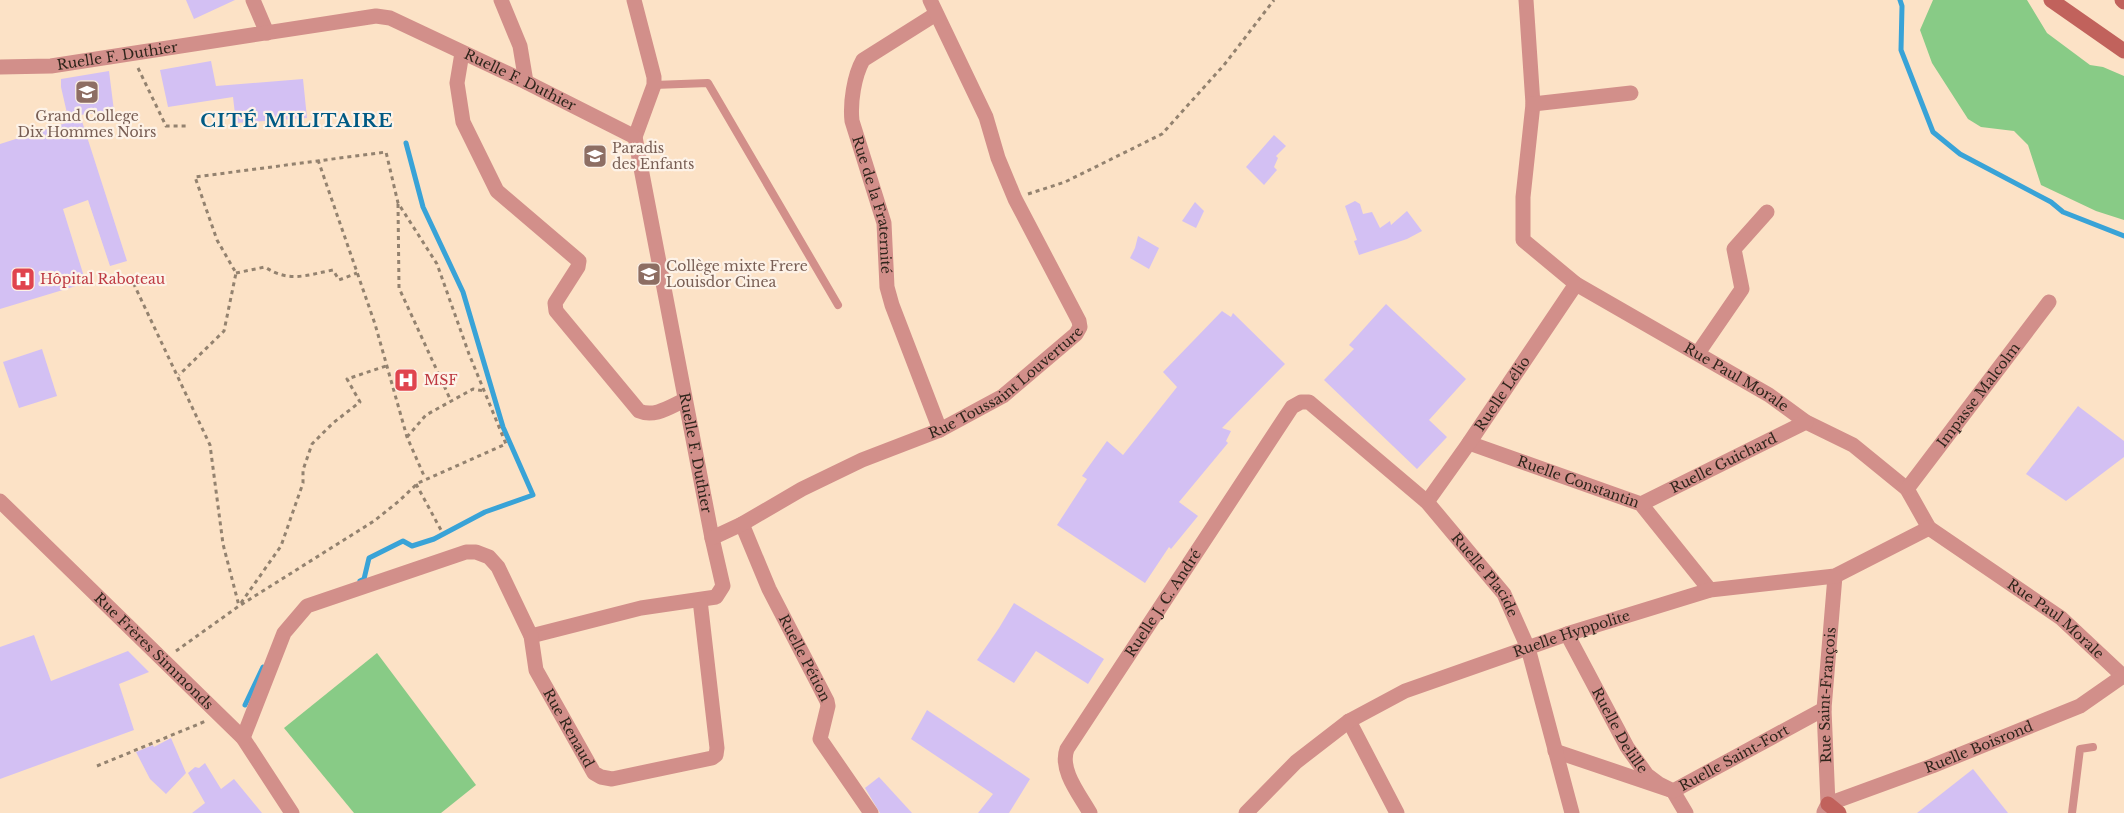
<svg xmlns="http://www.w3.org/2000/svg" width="2124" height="813" font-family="'Libre Baskerville',serif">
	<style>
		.green { fill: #88cb86 }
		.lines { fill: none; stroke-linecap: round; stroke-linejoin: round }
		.stream { stroke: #39a3d7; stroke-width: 5 }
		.building { fill: #d3c0f3 }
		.path { stroke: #93826f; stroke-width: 3; stroke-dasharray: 4 4; stroke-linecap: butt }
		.lane { stroke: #d28f8a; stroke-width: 8 }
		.street { stroke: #d28f8a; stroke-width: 15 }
		.secondary { stroke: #c1625c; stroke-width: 15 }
		.labels { text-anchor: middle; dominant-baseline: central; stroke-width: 4.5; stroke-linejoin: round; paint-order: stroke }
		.street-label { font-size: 14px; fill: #2f251b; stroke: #fdf2e7 }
		.education-label { font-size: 14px; fill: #785e54; stroke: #fdf2e7; text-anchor: start }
		.health-label { font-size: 14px; fill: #be3a42; stroke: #fdf2e7; text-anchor: start }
		.district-label { font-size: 19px; font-weight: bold; letter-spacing: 1px; fill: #005a84; stroke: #fdf2e7 }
	</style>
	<rect width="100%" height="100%" fill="#fce2c6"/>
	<g class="green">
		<polygon points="1933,0 2027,0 2047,33 2090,65 2103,67 2124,76 2124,220 2096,211 2041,185 2028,145 2014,131 1981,127 1968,119 1932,63 1920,30"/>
		<polygon points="377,653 476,785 441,813 354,813 284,728"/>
	</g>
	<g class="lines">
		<g class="stream">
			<polyline points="1900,0 1902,6 1901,50 1933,132 1960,154 2051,202 2063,212 2124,236"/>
			<polyline points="360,581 364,579 369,558 403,541 412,546 434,539 485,512 533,495 503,427 463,292 423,207 406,143"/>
			<polyline points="245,705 263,667"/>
		</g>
	</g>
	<g class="building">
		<polygon points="186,0 235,0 194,19"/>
		<polygon points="211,61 216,86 303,79 307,118 236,123 233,97 168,107 160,70"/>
		<polygon points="109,71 114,111 80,115 127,261 110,266 88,200 63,209 86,283 0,309 0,144 69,122 61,87 61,79"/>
		<polygon points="1274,135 1286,146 1276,156 1278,158 1274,167 1277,170 1264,185 1246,167"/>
		<polygon points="1355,201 1360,204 1363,214 1372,212 1380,228 1390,221 1391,225 1407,211 1422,231 1407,239 1359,255 1354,241 1357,240 1345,206"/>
		<polygon points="1195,202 1204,211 1196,228 1182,221"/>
		<polygon points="1138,236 1159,248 1149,269 1130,258 1135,248"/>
		<polygon points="1386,304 1466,379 1429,420 1447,437 1417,469 1324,380 1354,349 1349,345"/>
		<polygon points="1222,311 1231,317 1233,313 1285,364 1222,428 1231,431 1226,441 1228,443 1179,502 1198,516 1171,549 1169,547 1145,583 1057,525 1087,479 1082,476 1107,441 1123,455 1177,387 1163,372"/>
		<polygon points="42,349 57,396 19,408 3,362"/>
		<polygon points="2078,406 2124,441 2124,457 2066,501 2026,474"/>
		<polygon points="1014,603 1104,659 1088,684 1036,651 1014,683 977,660 999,628"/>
		<polygon points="34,635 51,681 128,651 149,672 119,684 134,730 0,779 0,647"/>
		<polygon points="927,710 1030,779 1009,813 978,813 993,794 911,739"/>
		<polygon points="171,738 186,773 166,794 150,779 136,752 153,745 154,747"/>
		<polygon points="205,763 221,789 234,779 262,813 192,813 205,803 188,773 195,767 199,768"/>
		<polygon points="1973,769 2008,813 1917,813"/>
		<polygon points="879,777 912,813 880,813 865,788"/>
	</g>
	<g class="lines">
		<g class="path">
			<polyline points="138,68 166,126 186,126"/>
			<polyline points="318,160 375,324 407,437 425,478"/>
			<polyline points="1028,194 1065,182 1162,134 1224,65 1274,0"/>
			<polyline points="398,204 399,288 451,401"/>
			<path d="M 236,273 L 265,267 C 289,283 307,275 333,270 L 339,280 L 357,273"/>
			<polyline points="130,276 210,445 223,544 239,606"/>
			<polyline points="407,437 426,415 473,389 484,391"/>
			<polyline points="416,484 441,530"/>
			<polyline points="241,603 281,546 303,483 303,470 312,444 333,423 360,402 347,379 386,366"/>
			<polyline points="176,651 239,606 374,521 399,501 418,483 506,444 469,354 437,264 398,203 386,152 195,177 217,240 236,273 224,331 179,375"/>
			<polyline points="97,766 206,721"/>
		</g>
		<g class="lane">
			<polyline points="654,85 708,83 838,305"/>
			<polyline points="2072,813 2080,749 2093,747"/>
		</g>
		<g class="street">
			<polyline points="253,0 267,33"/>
			<polyline points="501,0 520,46 526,82"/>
			<polyline points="634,0 654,77 654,85 635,137"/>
			<path id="s1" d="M 1526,0 L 1533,104 L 1523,197 L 1523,240 L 1576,284 L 1769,395 L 1806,422 L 1853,445 L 1907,489 L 1929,528 L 2061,618 L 2124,677"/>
			<path id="s2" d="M 936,14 L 863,60 C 854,76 850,103 852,121 L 884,223 L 887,287 L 892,305 L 940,430"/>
			<path d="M 462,53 L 457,83 L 463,122 L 497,191 L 579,261 L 578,267 L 555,303 L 556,311 L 639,411 C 655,418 671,406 685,400"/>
			<path id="s3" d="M 0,67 L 51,66 L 376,16 L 390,18 L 526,82 L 635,137 L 712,538 L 723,586 L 716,597 L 641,608 L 531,636"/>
			<polyline points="1533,104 1631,93"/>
			<polyline points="1698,353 1742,289 1734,249 1767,212"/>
			<path id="s4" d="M 1469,443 L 1641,504 L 1710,590"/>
			<path id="s5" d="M 1907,489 L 2049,302"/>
			<path id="s6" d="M 0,501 L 243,738 L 292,813"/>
			<path id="s7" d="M 1427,502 L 1469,443 L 1576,284"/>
			<path id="s8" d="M 1641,504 L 1806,422"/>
			<path id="s9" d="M 742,524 L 769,589 L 827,701 L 828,706 L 820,739 L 871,813"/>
			<path id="s10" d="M 712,538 L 742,524 L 802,489 L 862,460 L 940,430 L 1003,396 L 1076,334 L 1080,327 L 1079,321 L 1015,199 L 998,158 L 986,117 L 930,0"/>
			<path id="s11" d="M 1567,634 L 1627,747 L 1647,775 L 1659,784 L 1673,791 L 1686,813"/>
			<polyline points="1349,721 1397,813"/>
			<path id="s12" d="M 243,738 L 284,633 L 307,606 L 466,552 L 476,552 L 489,557 L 498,567 L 531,636 L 536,670 L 594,773 L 601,777 L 612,779 L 712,758 L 716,755 L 717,748 L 700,600"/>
			<path id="s13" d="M 1555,751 L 1673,791 L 1824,709"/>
			<path id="s14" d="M 1828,804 L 1932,766 L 2080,706 L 2123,676"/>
			<path id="s15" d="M 1824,812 L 1828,804 L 1824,709 L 1835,576"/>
			<path id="s16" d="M 1090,813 C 1080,795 1059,770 1067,749 L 1292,407 L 1301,402 L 1309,402 L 1427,502 L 1504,594 L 1528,648 L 1572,813"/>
			<path id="s17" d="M 1246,813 L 1296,762 L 1349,721 L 1405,691 L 1567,634 L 1710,590 L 1835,576 L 1929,528"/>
		</g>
		<g class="secondary">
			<polyline points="2051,0 2124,51"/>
			<polyline points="2122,0 2124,2"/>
			<polyline points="1828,804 1839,813"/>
		</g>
	</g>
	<defs>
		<g id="school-square" transform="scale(1.25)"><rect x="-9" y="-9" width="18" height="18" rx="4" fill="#8d6e63" stroke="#fdf2e7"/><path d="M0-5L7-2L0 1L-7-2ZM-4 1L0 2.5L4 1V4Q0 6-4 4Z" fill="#fff"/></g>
		<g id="hospital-square" transform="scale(1.25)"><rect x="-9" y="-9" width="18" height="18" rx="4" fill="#e0444e" stroke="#fdf2e7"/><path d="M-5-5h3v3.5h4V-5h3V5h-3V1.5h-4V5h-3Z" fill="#fff"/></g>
	</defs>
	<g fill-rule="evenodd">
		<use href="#school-square" x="87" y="92"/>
		<use href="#school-square" x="595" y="156"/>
		<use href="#school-square" x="649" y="274"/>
		<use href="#hospital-square" x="23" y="279"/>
		<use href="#hospital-square" x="406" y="380"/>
	</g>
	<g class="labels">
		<g class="street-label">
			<text stroke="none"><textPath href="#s3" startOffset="118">Ruelle F. Duthier</textPath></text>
			<text stroke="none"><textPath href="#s3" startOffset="538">Ruelle F. Duthier</textPath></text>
			<text stroke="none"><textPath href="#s2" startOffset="236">Rue de la Fraternité</textPath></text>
			<text stroke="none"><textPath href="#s1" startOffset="495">Rue Paul Morale</textPath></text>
			<text stroke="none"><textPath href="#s10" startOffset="334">Rue Toussaint Louverture</textPath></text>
			<text stroke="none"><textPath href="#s7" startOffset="132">Ruelle Lélio</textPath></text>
			<text stroke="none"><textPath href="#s5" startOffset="118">Impasse Malcolm</textPath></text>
			<text stroke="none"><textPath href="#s3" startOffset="988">Ruelle F. Duthier</textPath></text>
			<text stroke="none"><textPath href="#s8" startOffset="92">Ruelle Guichard</textPath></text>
			<text stroke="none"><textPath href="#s4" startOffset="116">Ruelle Constantin</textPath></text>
			<text stroke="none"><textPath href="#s16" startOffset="746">Ruelle Placide</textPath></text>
			<text stroke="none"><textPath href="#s16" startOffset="245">Ruelle J. C. André</textPath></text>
			<text stroke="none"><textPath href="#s1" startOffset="901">Rue Paul Morale</textPath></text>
			<text stroke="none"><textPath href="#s17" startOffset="378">Ruelle Hyppolite</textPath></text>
			<text stroke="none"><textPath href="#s6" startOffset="215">Rue Frères Simmonds</textPath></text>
			<text stroke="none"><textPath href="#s9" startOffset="148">Ruelle Pétion</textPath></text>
			<text stroke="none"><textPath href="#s15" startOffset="118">Rue Saint-François</textPath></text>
			<text stroke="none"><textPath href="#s12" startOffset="531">Rue Renaud</textPath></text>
			<text stroke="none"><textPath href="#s11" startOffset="110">Ruelle Delille</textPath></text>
			<text stroke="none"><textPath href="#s14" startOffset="161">Ruelle Boisrond</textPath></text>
			<text stroke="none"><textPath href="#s13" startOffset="194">Ruelle Saint-Fort</textPath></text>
		</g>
		<g class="education-label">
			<text x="87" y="116" text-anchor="middle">Grand College<tspan x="87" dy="16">Dix Hommes Noirs</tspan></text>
			<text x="612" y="148">Paradis<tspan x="612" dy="16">des Enfants</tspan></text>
			<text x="666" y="266">Collège mixte Frere<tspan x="666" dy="16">Louisdor Cinea</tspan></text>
		</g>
		<g class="health-label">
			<text x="40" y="279">Hôpital Raboteau</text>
			<text x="424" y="380">MSF</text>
		</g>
		<g class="district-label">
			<text x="297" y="120">CITÉ MILITAIRE</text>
		</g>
	</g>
</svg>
